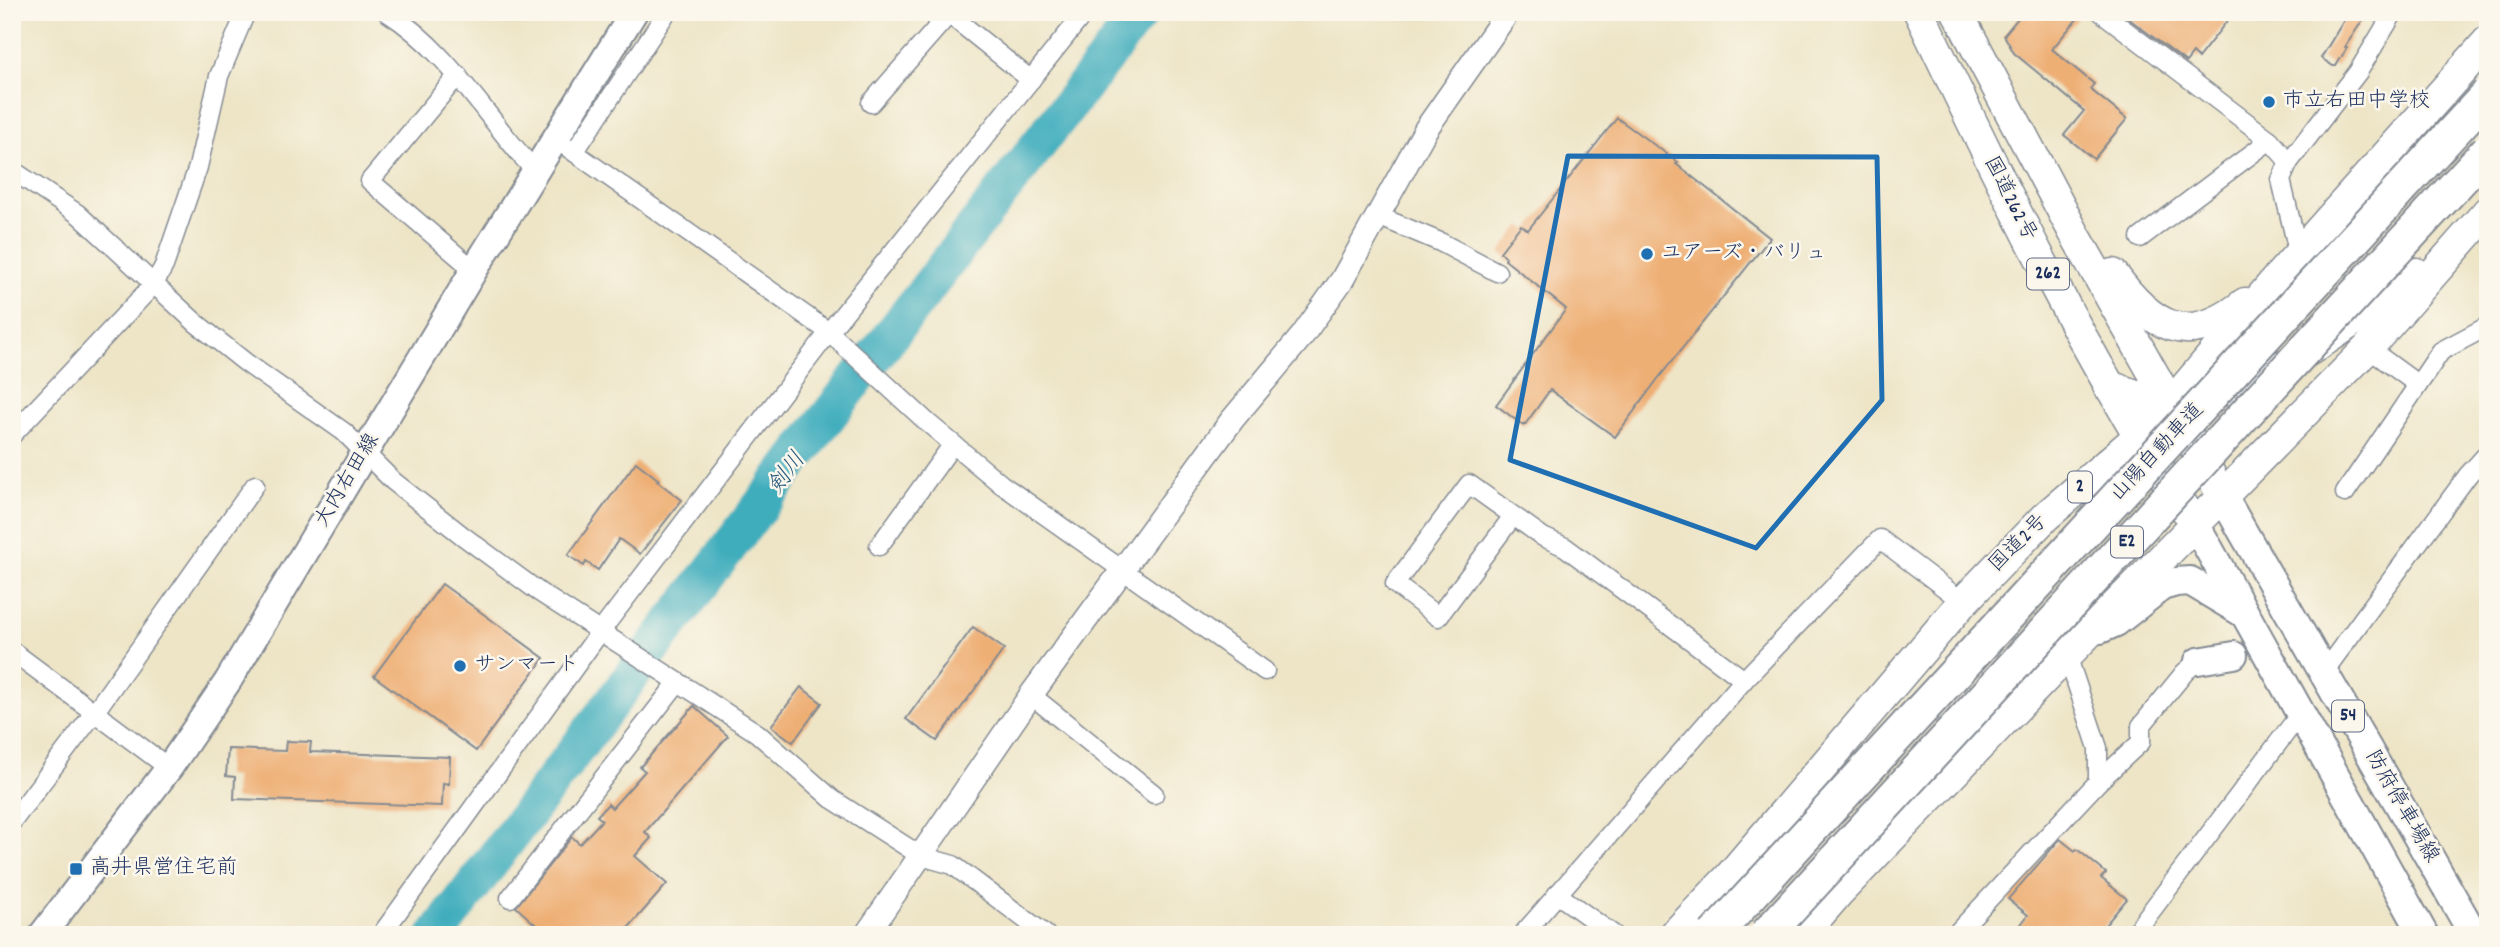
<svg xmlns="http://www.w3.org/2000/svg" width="2500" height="947" font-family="Dekko,'Klee One',sans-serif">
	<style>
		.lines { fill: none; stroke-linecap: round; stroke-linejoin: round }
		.river { stroke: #3fadbd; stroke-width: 37 }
		.building { fill: #eeaf74 }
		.minor-casing { stroke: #848a92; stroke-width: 21 }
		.tertiary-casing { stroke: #848a92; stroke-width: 26 }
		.secondary-casing { stroke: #848a92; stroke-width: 30 }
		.primary-casing { stroke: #848a92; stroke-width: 32 }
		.trunk-casing { stroke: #848a92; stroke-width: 33 }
		.minor { stroke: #fff; stroke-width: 18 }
		.tertiary { stroke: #fff; stroke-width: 23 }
		.secondary { stroke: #fff; stroke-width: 26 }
		.primary { stroke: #fff; stroke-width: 28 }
		.trunk { stroke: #fff; stroke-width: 30 }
		.motorway-bridge-casing { stroke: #848a92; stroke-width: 37; stroke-linecap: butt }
		.motorway-bridge { stroke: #fff; stroke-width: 33 }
		.marked { fill: none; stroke: #1f6fb2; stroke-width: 5; stroke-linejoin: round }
		.poi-dot { fill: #1f6fb2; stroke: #fbf7ec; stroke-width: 2.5 }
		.labels { text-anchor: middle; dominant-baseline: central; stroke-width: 5; stroke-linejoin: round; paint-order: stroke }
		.shield { fill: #fbf7ec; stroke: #5e6b89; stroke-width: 2 }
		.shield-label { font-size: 19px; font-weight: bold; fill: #1b2f5e }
		.poi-label { font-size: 21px; fill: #1b2f5e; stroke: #fbf7ec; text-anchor: start }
		.street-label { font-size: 21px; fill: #1b2f5e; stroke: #fbf7ec }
		.water-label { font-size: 23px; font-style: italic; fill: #285b7f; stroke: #fbf7ec }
	</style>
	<rect width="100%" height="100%" fill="#fbf7ec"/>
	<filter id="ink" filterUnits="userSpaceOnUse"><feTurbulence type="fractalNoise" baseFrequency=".0143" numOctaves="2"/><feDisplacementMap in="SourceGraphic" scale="14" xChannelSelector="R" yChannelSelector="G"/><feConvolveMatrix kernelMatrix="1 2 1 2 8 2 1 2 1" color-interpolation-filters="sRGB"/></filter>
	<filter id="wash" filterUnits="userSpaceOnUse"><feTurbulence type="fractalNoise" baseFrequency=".00686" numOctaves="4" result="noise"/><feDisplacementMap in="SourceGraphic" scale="28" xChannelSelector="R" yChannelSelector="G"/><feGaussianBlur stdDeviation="1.57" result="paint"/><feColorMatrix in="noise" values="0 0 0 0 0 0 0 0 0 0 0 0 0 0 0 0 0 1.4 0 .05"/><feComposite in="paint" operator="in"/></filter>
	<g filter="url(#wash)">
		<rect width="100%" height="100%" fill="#eee5c7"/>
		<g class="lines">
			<polyline class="river" points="436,935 819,428 1141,12"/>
		</g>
		<g id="blocks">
			<g class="building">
				<polygon points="2023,12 2083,12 2052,49 2094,84 2090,89 2127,119 2094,159 2064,135 2084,111 2014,53 2004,35"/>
				<polygon points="2120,12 2234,12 2198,58 2193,53 2186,62"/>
				<polygon points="2349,12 2368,12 2345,47 2347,48 2336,66 2333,66 2321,58"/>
				<polygon points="1617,118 1678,162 1676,164 1770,238 1657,380 1615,437 1550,390 1524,426 1496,405 1566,309 1505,260 1506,257 1500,252 1521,225 1528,230"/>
				<polygon points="636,462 659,480 657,481 682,500 640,554 619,539 598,570 586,562 584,566 568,555"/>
				<polygon points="442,584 544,658 476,751 374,676"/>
				<polygon points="973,627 1004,649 937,741 906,719"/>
				<polygon points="801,687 822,703 793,742 771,726"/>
				<polygon points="694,706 728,736 645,832 651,838 635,856 667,884 622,935 547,935 516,907 572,837 580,844 602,820 597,816 608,804 612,808 645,771 640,767"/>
				<polygon points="286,741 311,742 310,752 450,757 449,784 443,783 442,806 234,799 235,777 226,776 228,749 285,751"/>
				<polygon points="2060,839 2075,851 2077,849 2106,873 2101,878 2127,899 2097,935 2013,935 2028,915 2008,899"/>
			</g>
		</g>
	</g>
	<g filter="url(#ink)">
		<use href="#blocks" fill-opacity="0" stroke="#848a92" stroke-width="2"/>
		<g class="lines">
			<g class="minor-casing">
				<g id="minor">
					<path d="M 387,12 C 449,51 486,118 535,171"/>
					<polyline points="2101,12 2270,140 2289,162"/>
					<polyline points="458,75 370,181 474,270"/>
					<polyline points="871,103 949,14 1031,80"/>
					<polyline points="554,138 829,332 928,423 1001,484 1265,671"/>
					<polyline points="575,151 665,15 662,12"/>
					<polyline points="12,170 78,214 196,323 245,362 344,432 393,481 463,536 539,592 757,733 832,799 921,856 953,865 1046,935"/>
					<polyline points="1378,216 1440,242 1497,272"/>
					<polyline points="2140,238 2270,140"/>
					<polyline points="2299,255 2281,180 2289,162 2358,72 2394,12"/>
					<polyline points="2368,348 2417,384"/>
					<polyline points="12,435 154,284 164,266 198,167 219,76 246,12"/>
					<polyline points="2345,493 2441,351 2488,326"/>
					<polyline points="1513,516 1438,617 1395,584 1469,484 1543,537 1565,547 1744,680"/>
					<polyline points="879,546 953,444"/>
					<polyline points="12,651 169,768"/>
					<polyline points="2067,655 2098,748 2098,782"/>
					<polyline points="2323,673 2468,475 2488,453"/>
					<polyline points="1031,695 1154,794"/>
					<polyline points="12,822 94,713 255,485"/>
					<polyline points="1557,894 1614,935"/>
					<polyline points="510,898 678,682"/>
					<polyline points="381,935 600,632 829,332 1085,12"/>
					<polyline points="1522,935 1744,680 1880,539 1963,602"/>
					<polyline points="1955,935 2098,782 2141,742 2141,726 2185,672 2198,661"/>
					<polyline points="2133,935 2300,714"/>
				</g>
			</g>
			<g class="tertiary-casing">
				<polyline id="tertiary" points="866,935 1031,695 1232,420 1302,336 1342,280 1426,129 1508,12"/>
			</g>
			<g class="secondary-casing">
				<g id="secondary">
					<polyline points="2198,661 2234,655"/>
					<polyline points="42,935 169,768 228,681 474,270 634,12"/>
				</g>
			</g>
			<g class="primary-casing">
				<g id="primary">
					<polyline points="2223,497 2474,935"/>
					<polyline points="2195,524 2424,935"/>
					<polyline points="2100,629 2116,622 2162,586 2176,582 2190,581 2242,612"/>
				</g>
			</g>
			<g class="trunk-casing">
				<g id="trunk">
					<path d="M 1919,12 C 2001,184 2081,350 2185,509"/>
					<polyline points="1957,12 2074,233 2223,497"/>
					<path d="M 2113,274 C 2151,326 2187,350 2245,303"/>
					<path d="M 2108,386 C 2123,390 2140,398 2155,399 C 2251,405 2344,329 2416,273"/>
					<polyline points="1674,935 1730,876 1963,602 2045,517 2138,437 2171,404 2279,276 2488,41"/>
					<polyline points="1802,935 1840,891 2067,655 2368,348 2488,211"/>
				</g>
			</g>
			<use href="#minor" class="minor"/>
			<use href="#tertiary" class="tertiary"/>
			<use href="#secondary" class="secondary"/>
			<use href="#primary" class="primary"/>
			<use href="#trunk" class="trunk"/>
			<g class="motorway-bridge-casing">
				<g id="motorway-bridge">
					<polyline points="1714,935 2488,94"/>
					<polyline points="1766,935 2488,150"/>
				</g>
			</g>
			<use href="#motorway-bridge" class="motorway-bridge"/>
		</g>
	</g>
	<path class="marked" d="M 1568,156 L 1877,157 L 1882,400 L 1756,548 L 1510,460 Z"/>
	<g class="poi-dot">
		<circle cx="2269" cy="102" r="7"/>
		<circle cx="1647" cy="254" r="7"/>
		<circle cx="460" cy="666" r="7"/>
		<rect x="69" y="862" width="14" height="14" rx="3.5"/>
	</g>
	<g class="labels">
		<g class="shield">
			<rect x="2027" y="258.5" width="42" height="31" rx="5"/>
			<rect x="2068" y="471.5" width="24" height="31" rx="5"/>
			<rect x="2111" y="526.5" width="32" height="31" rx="5"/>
			<rect x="2332" y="700.5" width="32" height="31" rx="5"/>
		</g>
		<g class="shield-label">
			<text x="2048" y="274">262</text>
			<text x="2080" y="487">2</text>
			<text x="2127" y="542">E2</text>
			<text x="2348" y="716">54</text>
		</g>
		<g class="poi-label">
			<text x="2283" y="102">市立右田中学校</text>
			<text x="1661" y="254">ユアーズ・バリュ</text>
			<text x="474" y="666">サンマート</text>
			<text x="90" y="869">高井県営住宅前</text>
		</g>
		<g class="street-label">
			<text transform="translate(2009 199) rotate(63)">国道262号</text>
			<text transform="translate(2158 453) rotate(-47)">山陽自動車道</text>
			<text transform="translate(348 481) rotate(-59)">大内右田線</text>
			<text transform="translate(2019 544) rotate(-45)">国道2号</text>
			<text transform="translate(2401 807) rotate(60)">防府停車場線</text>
		</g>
		<g class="water-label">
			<text transform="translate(788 474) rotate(-53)">剣川</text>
		</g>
	</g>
	<rect width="2500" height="947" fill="none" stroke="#fbf7ec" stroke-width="42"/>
</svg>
